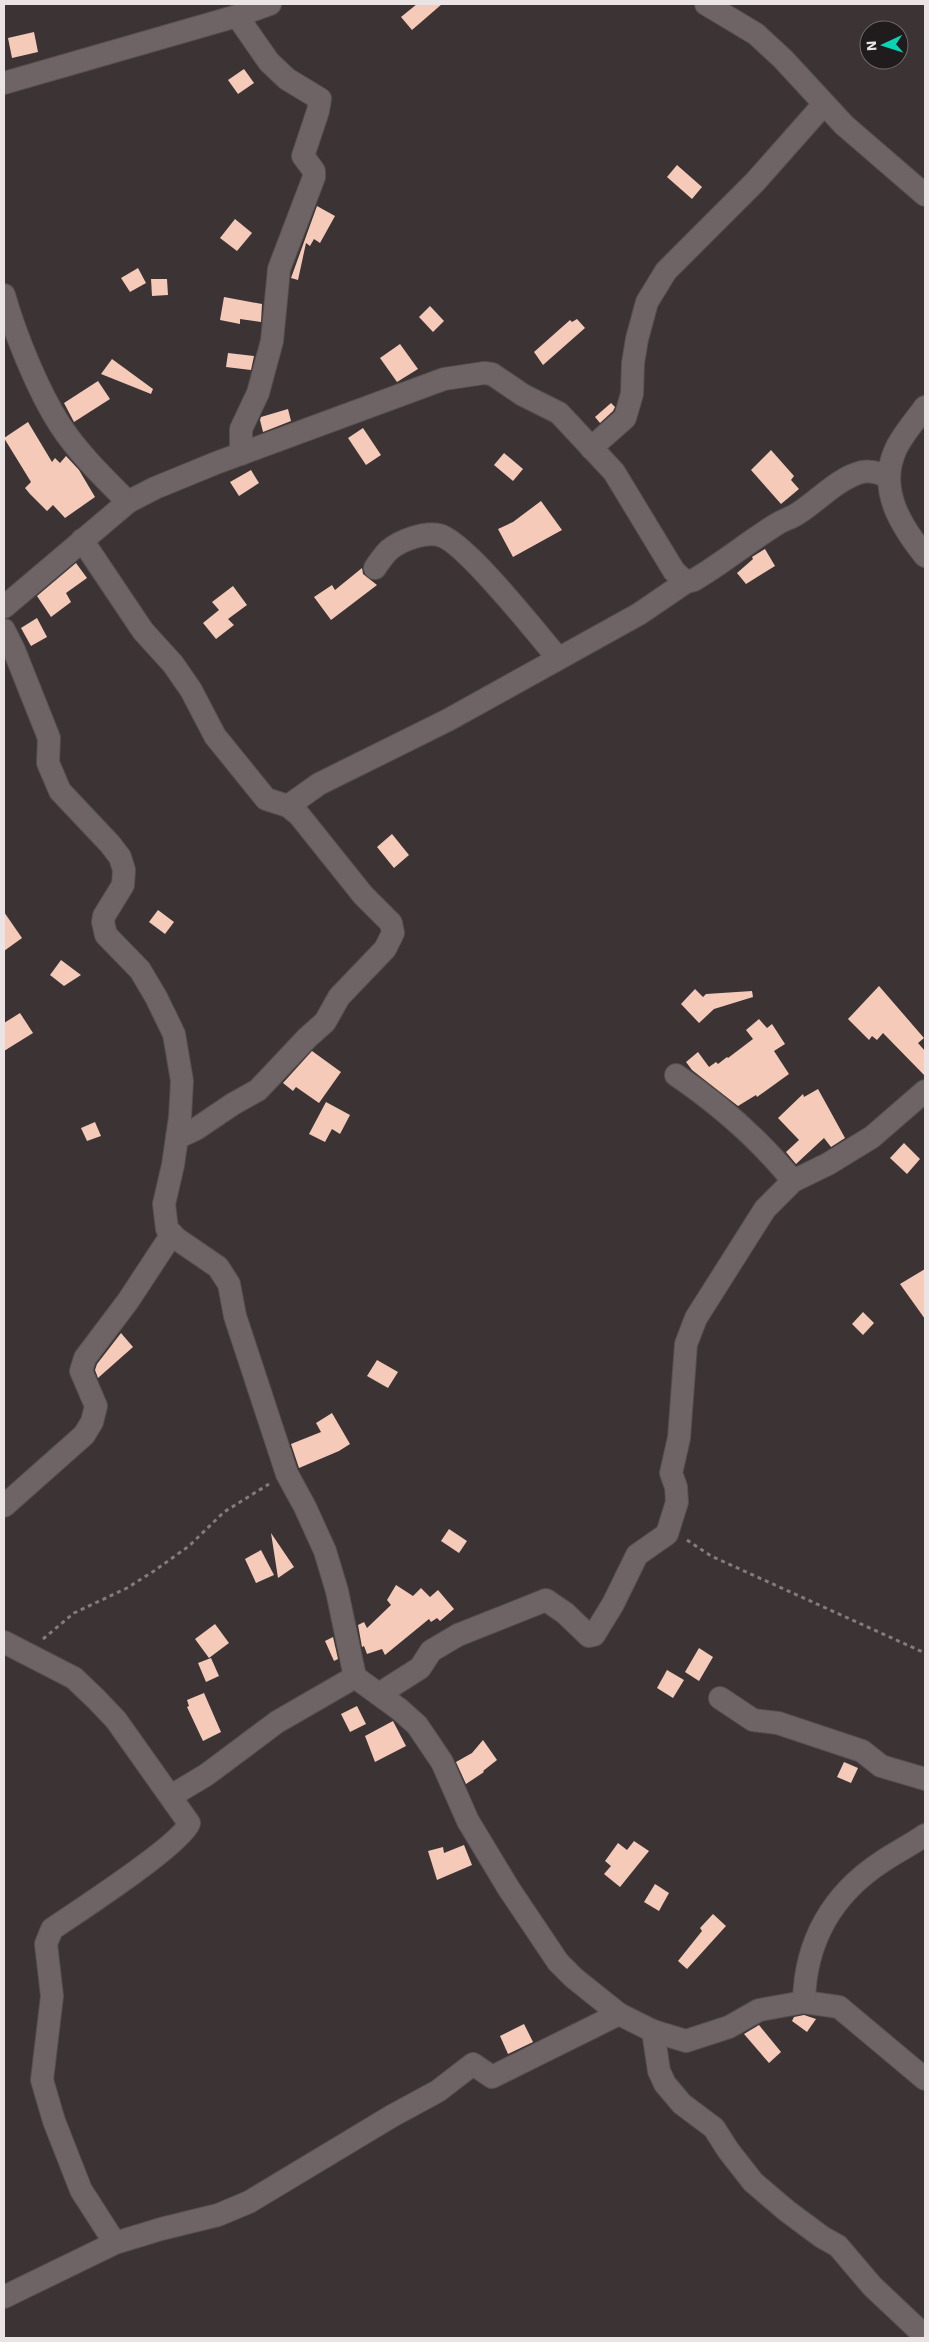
<svg xmlns="http://www.w3.org/2000/svg" width="929" height="2342" font-family="'Work Sans',sans-serif">
	<style>
		.building { fill: #f6cab9 }
		.lines { fill: none; stroke-linecap: round; stroke-linejoin: round }
		.minor-casing { stroke: #564f50; stroke-width: 24 }
		.path { stroke: #837c7d; stroke-width: 3; stroke-dasharray: 4 4; stroke-linecap: butt }
		.minor { stroke: #6e6465; stroke-width: 22 }
	</style>
	<rect width="100%" height="100%" fill="#3b3334"/>
	<g class="building">
		<polygon points="417,4 442,4 412,30 401,17"/>
		<polygon points="34,32 38,52 12,58 8,38"/>
		<polygon points="244,69 254,83 238,94 228,80"/>
		<polygon points="677,165 702,187 692,199 667,177"/>
		<polygon points="317,206 335,216 320,243 314,239 310,246 306,243 298,280 291,278"/>
		<polygon points="235,219 252,233 237,251 220,238"/>
		<polygon points="138,268 146,283 130,292 121,278"/>
		<polygon points="151,279 167,279 168,295 152,296"/>
		<polygon points="224,297 262,304 261,322 240,319 240,324 220,320"/>
		<polygon points="430,306 444,321 433,332 419,317"/>
		<polygon points="577,319 585,328 543,365 534,352 570,320 572,322"/>
		<polygon points="400,344 418,369 397,382 380,358"/>
		<polygon points="228,353 254,356 251,370 226,367"/>
		<polygon points="112,359 153,389 151,394 101,374"/>
		<polygon points="98,381 110,399 74,422 64,403"/>
		<polygon points="611,403 615,407 613,411 600,423 595,417"/>
		<polygon points="288,409 291,421 263,432 260,420 261,417"/>
		<polygon points="28,422 52,462 55,458 60,463 66,456 79,470 95,497 65,518 53,505 47,511 30,494 25,488 31,482 4,438"/>
		<polygon points="363,428 381,455 366,465 348,438"/>
		<polygon points="771,450 794,476 791,480 799,489 781,504 751,470"/>
		<polygon points="504,453 523,469 513,481 494,465"/>
		<polygon points="251,470 259,483 239,496 230,482"/>
		<polygon points="541,501 562,530 513,557 498,529 513,522"/>
		<polygon points="765,549 775,566 746,584 737,573 753,559 752,557"/>
		<polygon points="76,563 87,578 66,593 71,602 51,617 37,596"/>
		<polygon points="362,568 363,574 377,585 331,620 314,597 332,585 335,590"/>
		<polygon points="233,586 247,605 228,619 234,625 216,639 203,623 219,610 212,602"/>
		<polygon points="37,618 47,637 31,646 21,628"/>
		<polygon points="392,834 409,855 394,868 377,847"/>
		<polygon points="158,910 174,922 165,934 149,922"/>
		<polygon points="4,912 22,938 4,951"/>
		<polygon points="61,960 81,975 64,986 50,975"/>
		<polygon points="879,986 924,1038 918,1043 925,1051 925,1076 883,1033 877,1040 872,1036 869,1040 848,1019"/>
		<polygon points="695,989 703,997 706,994 752,991 753,997 714,1009 699,1023 681,1004"/>
		<polygon points="20,1013 33,1033 4,1051 4,1023"/>
		<polygon points="759,1019 767,1028 772,1024 785,1044 774,1051 789,1074 757,1097 756,1095 738,1106 692,1070 686,1062 698,1052 709,1067 716,1062 718,1064 727,1057 728,1058 753,1039 746,1030"/>
		<polygon points="312,1051 341,1072 319,1103 296,1087 293,1091 283,1083"/>
		<polygon points="818,1089 845,1138 831,1147 824,1138 796,1164 786,1152 799,1140 778,1118 803,1094 804,1097"/>
		<polygon points="326,1102 350,1115 340,1134 332,1129 325,1142 309,1134"/>
		<polygon points="95,1122 101,1136 87,1141 81,1128"/>
		<polygon points="904,1143 920,1159 907,1174 890,1158"/>
		<polygon points="925,1269 925,1319 900,1284"/>
		<polygon points="863,1312 874,1323 863,1335 852,1324"/>
		<polygon points="121,1333 133,1347 98,1378 95,1370 97,1364"/>
		<polygon points="377,1360 398,1372 388,1388 367,1376"/>
		<polygon points="332,1413 350,1444 339,1451 299,1468 291,1444 321,1432 316,1423"/>
		<polygon points="449,1529 467,1541 459,1553 441,1541"/>
		<polygon points="271,1533 294,1567 278,1578"/>
		<polygon points="261,1550 274,1575 256,1583 245,1559"/>
		<polygon points="396,1585 413,1596 421,1588 430,1597 438,1590 454,1609 440,1621 437,1618 431,1622 429,1619 385,1655 382,1649 367,1654 364,1646 362,1647 358,1625 364,1622 367,1628 391,1605 387,1600"/>
		<polygon points="215,1624 229,1643 209,1658 195,1639"/>
		<polygon points="333,1637 338,1659 334,1661 325,1641"/>
		<polygon points="699,1648 713,1657 699,1681 685,1672"/>
		<polygon points="211,1658 219,1676 206,1682 198,1663"/>
		<polygon points="667,1670 684,1680 673,1698 657,1688"/>
		<polygon points="204,1693 221,1732 203,1741 187,1707 189,1706 187,1700"/>
		<polygon points="357,1706 366,1724 350,1732 341,1714"/>
		<polygon points="393,1721 406,1746 375,1762 365,1736"/>
		<polygon points="483,1740 497,1760 483,1771 484,1772 466,1784 456,1762 472,1753"/>
		<polygon points="844,1762 858,1768 851,1783 837,1777"/>
		<polygon points="634,1841 649,1851 620,1887 604,1874 611,1866 605,1861 618,1843 627,1850"/>
		<polygon points="464,1845 472,1865 437,1880 428,1851 443,1847 444,1853"/>
		<polygon points="655,1884 669,1893 659,1911 644,1902"/>
		<polygon points="713,1914 726,1926 687,1969 678,1961 702,1931 700,1928"/>
		<polygon points="804,2015 816,2019 807,2032 792,2021 794,2017"/>
		<polygon points="524,2024 533,2042 508,2054 500,2036"/>
		<polygon points="759,2025 781,2052 769,2063 744,2034"/>
	</g>
	<g class="lines">
		<g class="minor-casing">
			<g id="minor">
				<polyline points="706,4 756,34 783,59 844,125 925,195"/>
				<polyline points="237,16 269,62 287,79 320,99 318,111 303,156 314,171 314,177 279,269 272,341 258,393 241,429 241,454"/>
				<polyline points="4,83 237,16 270,4"/>
				<path d="M 4,295 C 15,334 38,391 60,425 C 79,454 104,478 128,502"/>
				<path d="M 925,407 C 915,421 901,436 895,451 C 878,490 901,526 925,556"/>
				<polyline points="591,448 625,418 632,394 633,363 637,339 647,302 666,271 755,182 824,104"/>
				<polyline points="82,540 143,631 173,664 191,690 215,736 266,799 288,806 299,815 363,895 391,923 393,933 385,949 339,997 325,1022 307,1038 258,1090 233,1104 196,1129 177,1138"/>
				<path d="M 375,568 C 379,562 384,555 389,550 C 401,540 424,532 439,535 C 465,541 538,635 558,658"/>
				<path d="M 4,607 L 128,502 L 155,488 L 216,463 L 444,379 L 484,373 L 492,374 L 523,395 L 559,413 L 614,472 L 674,571 L 686,582 L 694,580 C 723,563 748,542 777,524 C 783,520 791,518 797,514 C 818,501 838,478 862,472 C 872,470 880,473 888,477"/>
				<polyline points="4,630 14,650 49,738 48,763 60,791 110,844 120,857 124,870 123,885 104,916 103,922 106,935 140,970 156,997 174,1034 182,1081 180,1117 173,1165 164,1204 167,1229 177,1239 218,1267 229,1284 235,1316 287,1474 305,1507 325,1551 337,1591 355,1677 399,1709 417,1725 442,1762 468,1821 509,1889 558,1962 574,1978 619,2014 653,2031 686,2041 729,2027 759,2010 804,2002 839,2007 925,2079"/>
				<polyline points="288,806 319,784 448,720 639,614 686,582"/>
				<path d="M 676,1075 C 720,1105 760,1140 793,1181"/>
				<polyline points="4,1506 84,1435 92,1422 96,1406 81,1371 85,1358 128,1301 172,1234"/>
				<path d="M 4,1642 L 74,1678 L 96,1699 L 116,1720 L 189,1823 C 183,1843 76,1913 52,1929 L 46,1944 L 52,1996 L 42,2080 L 54,2121 L 81,2190 L 115,2243"/>
				<polyline points="379,1694 420,1668 431,1651 458,1635 546,1600 565,1613 589,1636 594,1635 613,1604 637,1555 667,1534 677,1502 676,1487 671,1473 679,1438 686,1344 696,1318 765,1209 793,1181 828,1164 872,1137 925,1091"/>
				<polyline points="720,1698 753,1720 778,1723 862,1751 881,1766 925,1779"/>
				<polyline points="171,1796 206,1775 277,1722 355,1677"/>
				<path d="M 804,2002 C 805,1942 832,1894 883,1861 C 896,1852 911,1845 925,1835"/>
				<polyline points="653,2031 659,2071 665,2084 682,2104 714,2128 728,2150 753,2182 787,2211 822,2237 838,2246 872,2286 925,2336"/>
				<polyline points="4,2297 115,2243 161,2229 218,2215 249,2202 392,2116 438,2091 473,2064 492,2077 619,2014"/>
			</g>
		</g>
		<g class="path">
			<polyline points="687,1540 711,1556 925,1653"/>
			<polyline points="43,1639 74,1613 127,1588 154,1571 189,1546 224,1512 269,1484"/>
		</g>
		<use href="#minor" class="minor"/>
	</g>
	<rect width="929" height="2342" fill="none" stroke="#eae4e5" stroke-width="10"/>
	<g transform="translate(884 45) rotate(266)"><circle r="24" fill="#201b1c" stroke="#716b6c"/>
	<path d="M0-4L9 19L0 12L-9 19Z" fill="#09d5b5"/>
	<text y="-8" font-size="14" font-weight="bold" text-anchor="middle" fill="#eae4e5">N</text>
	</g>
</svg>
